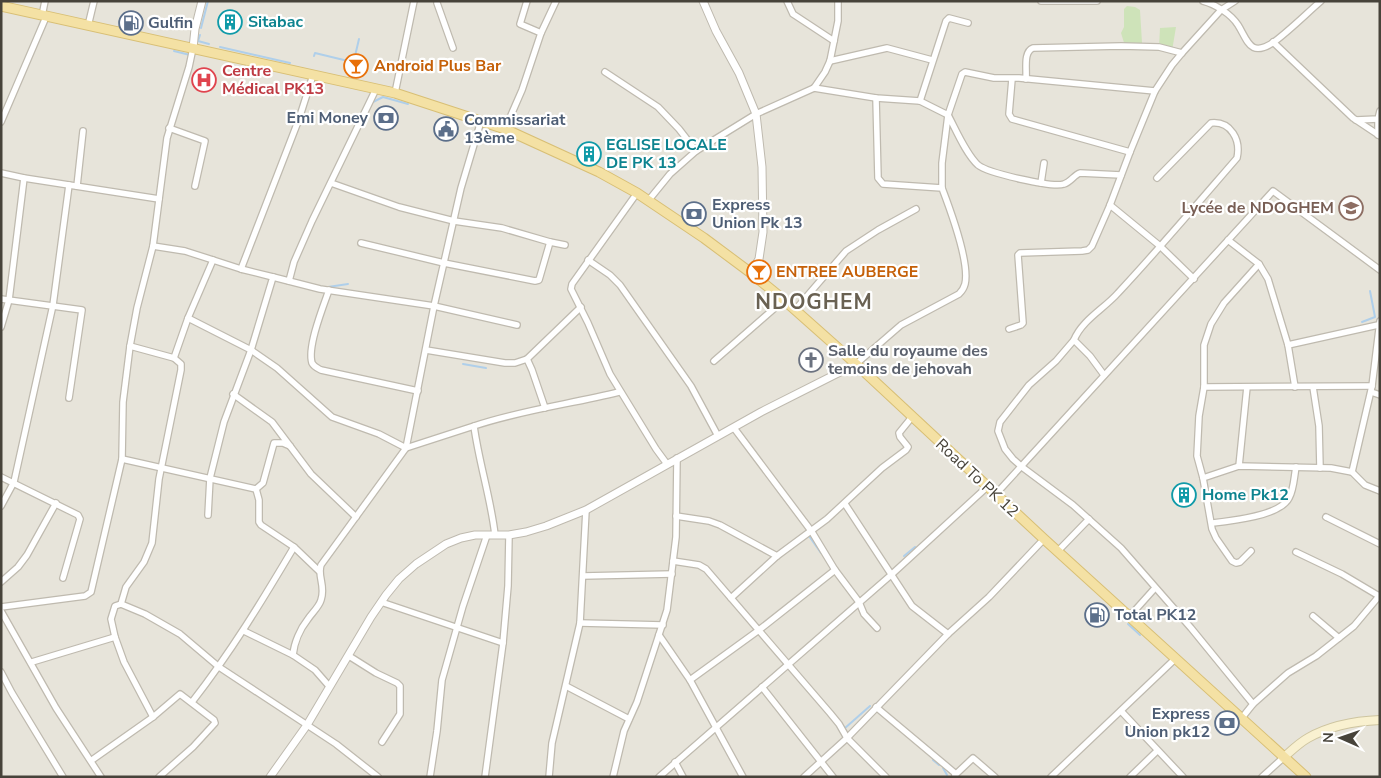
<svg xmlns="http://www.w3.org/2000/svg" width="1381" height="778" font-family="'Nunito Sans',sans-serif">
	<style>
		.residential { fill: #e7e4da }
		.green { fill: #cee3b9 }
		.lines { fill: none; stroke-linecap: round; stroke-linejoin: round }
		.stream { stroke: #afcfea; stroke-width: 2 }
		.minor-casing { stroke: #bfbaaf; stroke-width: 8 }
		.tertiary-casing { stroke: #bfbaaf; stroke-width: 9 }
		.secondary-casing { stroke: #cec5a0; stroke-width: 10 }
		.primary-casing { stroke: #d8bf75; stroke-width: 11 }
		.minor { stroke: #fff; stroke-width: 5.5 }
		.tertiary { stroke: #fff; stroke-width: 7 }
		.secondary { stroke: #f9f1d0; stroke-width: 8 }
		.primary { stroke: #f4e1a4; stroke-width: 9 }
		.labels { text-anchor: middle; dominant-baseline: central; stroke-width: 4.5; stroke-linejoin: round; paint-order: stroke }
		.culture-label { font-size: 16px; font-weight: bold; fill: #0d838f; stroke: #fff; text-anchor: start }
		.service-label { font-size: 16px; font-weight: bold; fill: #4e5e75; stroke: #fff; text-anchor: start }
		.food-label { font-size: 16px; font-weight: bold; fill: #c56008; stroke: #fff; text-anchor: start }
		.health-label { font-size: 16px; font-weight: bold; fill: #be3a42; stroke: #fff; text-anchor: start }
		.education-label { font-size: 16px; font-weight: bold; fill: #785e54; stroke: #fff; text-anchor: end }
		.worship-label { font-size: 16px; font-weight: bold; fill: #5b616d; stroke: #fff; text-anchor: start }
		.street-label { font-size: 16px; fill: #47433a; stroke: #fff }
		.district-label { font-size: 21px; font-weight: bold; letter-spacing: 1px; fill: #696152; stroke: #fff }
	</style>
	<rect width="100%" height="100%" fill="#f4f2eb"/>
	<rect class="residential" x="1" y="1" width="1379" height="776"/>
	<g class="green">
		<polygon points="1127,6 1135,7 1140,10 1142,43 1139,49 1126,49 1121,33 1124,27 1124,9"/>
		<polygon points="1176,27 1172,51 1159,47 1160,28"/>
	</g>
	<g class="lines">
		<g class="stream">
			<polyline points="201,28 208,1"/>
			<polyline points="200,35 198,41 209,44"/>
			<polyline points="220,47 290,63"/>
			<polyline points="174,51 190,55"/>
			<polyline points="314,56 315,53 348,61 355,56 359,39"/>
			<polyline points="373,102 383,97 408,104"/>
			<polyline points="328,287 348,284"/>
			<polyline points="1362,322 1375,317 1370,291"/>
			<polyline points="463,364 486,368"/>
			<polyline points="847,374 852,372 857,375"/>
			<polyline points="809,536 821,553"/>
			<polyline points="904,556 915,547"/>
			<polyline points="1119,616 1124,620"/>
			<polyline points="1128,624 1140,635"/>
			<polyline points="845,728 870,706"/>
			<polyline points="933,760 939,765"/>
			<polyline points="943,768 947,775"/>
		</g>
		<g class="minor-casing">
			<g id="minor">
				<polyline points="527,1 520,24 541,33"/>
				<polyline points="787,1 793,14 834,41"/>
				<polyline points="1041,1 1097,1"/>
				<path d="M 1203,1 C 1215,4 1231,14 1238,25 C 1248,41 1250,58 1274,42 C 1290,30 1305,15 1321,1"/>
				<polyline points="437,3 453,48"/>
				<polyline points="42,16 45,1"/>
				<polyline points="88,26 94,1"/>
				<polyline points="1273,42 1353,118 1380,136"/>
				<polyline points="830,61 887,48 932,60"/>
				<polyline points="605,72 658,107 679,129 696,151"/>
				<polyline points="1012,79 1009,114 1012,119 1130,152"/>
				<path d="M 1026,79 C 1027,69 1023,52 1033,48 L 1121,46 L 1159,47 L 1182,53"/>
				<polyline points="814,88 876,98 920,101 948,115 962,74 965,72 994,78 1019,78 1155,91"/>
				<polyline points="395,93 414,1"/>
				<polyline points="920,101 946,21 949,18 968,23"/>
				<polyline points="1378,119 1378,135"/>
				<polyline points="1356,120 1378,119 1380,111"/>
				<polyline points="1,122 46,17"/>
				<polyline points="169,128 205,141 195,186"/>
				<polyline points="505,129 522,90 541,33 556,1"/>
				<polyline points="1,173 24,178 159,199"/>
				<polyline points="331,183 399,207 454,221 502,228 550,242"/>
				<polyline points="1041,183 1044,163"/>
				<polyline points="77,186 83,131"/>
				<path d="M 942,188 L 942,163 L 948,115 C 956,130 966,154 978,165 C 988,173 1052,188 1064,184 C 1071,182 1074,175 1080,173 L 1121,175"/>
				<polyline points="637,193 572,284 571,289 588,323 610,374 656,449 667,464"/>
				<polyline points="648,201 670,174 696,151 756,114 814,88 825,72 830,61 838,21 838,1"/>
				<polyline points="1110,205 1160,246 1194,279"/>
				<polyline points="1228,240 1259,264 1268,279 1288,345 1295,387"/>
				<polyline points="361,243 444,263 535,281 539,280 550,242 565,245"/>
				<polyline points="153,246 185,251 241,269 273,277 251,350 224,422 210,478 208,515"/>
				<polyline points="588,260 610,275 620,285 691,386 718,436"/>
				<polyline points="241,269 299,119 313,75"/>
				<polyline points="273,277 320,289 434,306 517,325"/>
				<polyline points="289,281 294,262 312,221 376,89"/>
				<path d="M 329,290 C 323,307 307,347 312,363 C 314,367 317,368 321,370 L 418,391"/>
				<polyline points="1,299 82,310 69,398"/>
				<polyline points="795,310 846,251 878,230 916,209"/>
				<polyline points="188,318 251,350 277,368 332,417 379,434 406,448 474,426"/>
				<polyline points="1,327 9,300 24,178"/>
				<polyline points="1009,329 1021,325 1023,323 1018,255 1020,253 1082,251 1088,250 1092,246 1110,205 1130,152 1155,91 1172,65 1182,53 1221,10 1235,1"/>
				<polyline points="1074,340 1056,361 1029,385 1000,422 998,431 1005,449 1013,459 1022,467 1073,505 1121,548 1191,628 1253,704 1241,719"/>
				<polyline points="1288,345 1378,325"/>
				<polyline points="426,350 505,363 515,363 527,359 532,370 545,408"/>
				<polyline points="174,358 188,318 213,260"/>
				<polyline points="527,359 581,307"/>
				<polyline points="714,361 784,300"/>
				<path d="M 856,364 L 901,325 L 959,294 C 962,291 964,288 965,284 C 970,263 950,209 942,188 L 883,184 L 878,178 L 876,98"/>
				<path d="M 1104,375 L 1090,356 L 1074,340 C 1082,320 1105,308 1118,293 C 1159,249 1198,203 1237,158 C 1241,140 1231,121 1211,123 L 1157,178"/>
				<polyline points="1204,387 1372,386"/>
				<polyline points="1313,387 1319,426 1320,468"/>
				<polyline points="1371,392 1380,395"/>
				<polyline points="233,394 272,422 311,474 356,517"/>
				<polyline points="734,428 812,532 835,570 859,602 864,614 877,628"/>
				<polyline points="122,459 256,489"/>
				<polyline points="1239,466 1247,387"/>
				<polyline points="1352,472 1372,386 1380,321"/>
				<polyline points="1,477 78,515 80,519 63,578"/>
				<polyline points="1203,478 1239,466 1331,468 1352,472 1365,485 1380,491"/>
				<polyline points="256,489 259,500 259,522 261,525 294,547 319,571"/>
				<polyline points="256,489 263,483 274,443 283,443 290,446"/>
				<polyline points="995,495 1273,191 1380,270"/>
				<polyline points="1,506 14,482 53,305 69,185"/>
				<polyline points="676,516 709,521 720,525 777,556"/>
				<polyline points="1326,517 1380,544"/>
				<path d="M 1212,523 C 1231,521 1280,516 1289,498 C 1294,489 1294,477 1296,467"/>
				<path d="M 495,535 C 491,499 479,463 474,426 C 521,410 571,404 619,392"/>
				<polyline points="1251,551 1240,562 1236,563 1232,561 1216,538 1212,529 1203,478 1197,456 1199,416 1204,387 1204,345 1211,324 1224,303 1259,264"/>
				<polyline points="1057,552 1089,519"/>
				<polyline points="1296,552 1342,574 1379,596"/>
				<polyline points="673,561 699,565 706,569 830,713 839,724 847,738 886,777"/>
				<polyline points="583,576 672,574"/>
				<polyline points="1,582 18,567 27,555 56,503"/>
				<polyline points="731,598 777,556 827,519 882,468 906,450 908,447 900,437 899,433 912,417"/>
				<polyline points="381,602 503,643"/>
				<polyline points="121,604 126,587 144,562 152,543 159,479 181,370 181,364 174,358 130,346"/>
				<polyline points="1,607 85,596 91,592 122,459 123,402 130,346 137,308 153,246 167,138 189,67 193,48"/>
				<polyline points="1,611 56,708 101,777"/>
				<polyline points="1313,616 1339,638"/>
				<polyline points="1129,617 1155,588"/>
				<polyline points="580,623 663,625"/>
				<polyline points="244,631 293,655"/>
				<polyline points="948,634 989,597 1044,539"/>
				<polyline points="659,635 690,680"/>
				<polyline points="115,637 111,619 115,606 121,604 145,614 180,634 219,667 336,744 378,777"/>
				<polyline points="349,656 376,673 397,683 400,686 400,714 382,742"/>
				<polyline points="32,662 115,637 124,662 153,717"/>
				<polyline points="1,672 12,693 63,777"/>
				<path d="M 329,686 L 315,670 L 293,655 C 294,643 300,629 308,619 C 312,613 319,607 321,600 C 326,586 317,576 321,565 L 406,448 L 434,306 L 461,188 L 481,121"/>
				<polyline points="566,686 629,719"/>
				<polyline points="762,687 833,777"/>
				<path d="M 192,702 C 231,652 262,601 294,547"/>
				<polyline points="1253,704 1288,673 1316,656 1354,626 1380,595"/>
				<polyline points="876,707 956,774"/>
				<polyline points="1121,711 1183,777"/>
				<polyline points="92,760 153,717 180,694 214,720 215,723 193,747 159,777"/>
				<polyline points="675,762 683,777"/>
				<polyline points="955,775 973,758 995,777"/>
				<polyline points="430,777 437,731 442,680 463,606 487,535"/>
				<polyline points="485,777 503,643 508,586 509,535"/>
				<polyline points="549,777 552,743 580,623 586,510"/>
				<polyline points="613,777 624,731 637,702 667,610 676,537 677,458"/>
				<polyline points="659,777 891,575 987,487"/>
				<polyline points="743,777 690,680 759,630 835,570"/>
				<polyline points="804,777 847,738 948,634 912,606 845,504"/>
				<polyline points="1051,777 1175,659"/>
				<polyline points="1130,777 1157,751"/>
				<polyline points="1262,777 1283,758"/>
			</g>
		</g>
		<g class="tertiary-casing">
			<g id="tertiary">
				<polyline points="703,1 716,31 739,73 756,114 762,167 763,232 759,259 751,273"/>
				<polyline points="193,48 195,29 202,1"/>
				<polyline points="270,777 307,725 371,617 386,595 399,579 416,564 446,544 461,538 475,535 509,535 526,532 546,526 586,510 761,412 856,364"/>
			</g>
		</g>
		<g class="secondary-casing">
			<path id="secondary" d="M 1283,758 C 1291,751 1299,743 1308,738 C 1329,726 1356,721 1380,720"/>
		</g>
		<g class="primary-casing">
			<polyline id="primary" points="1,6 395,93 505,129 599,172 637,193 704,238 751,273 784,300 856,364 1044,539 1306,777"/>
		</g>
		<use href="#minor" class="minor"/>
		<use href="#tertiary" class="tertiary"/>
		<use href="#secondary" class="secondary"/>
		<use href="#primary" class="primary"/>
	</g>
	<defs>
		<g id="building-ring" transform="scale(1.25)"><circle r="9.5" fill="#fff" stroke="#0f9aa8" stroke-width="1.5"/><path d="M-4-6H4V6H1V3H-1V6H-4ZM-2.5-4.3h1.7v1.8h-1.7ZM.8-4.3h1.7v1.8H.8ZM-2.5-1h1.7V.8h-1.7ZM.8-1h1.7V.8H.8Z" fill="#0f9aa8"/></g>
		<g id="fuel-ring" transform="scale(1.25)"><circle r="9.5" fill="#fff" stroke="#5c6f8a" stroke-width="1.5"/><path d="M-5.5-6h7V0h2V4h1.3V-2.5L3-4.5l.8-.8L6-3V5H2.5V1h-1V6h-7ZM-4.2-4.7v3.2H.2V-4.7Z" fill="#5c6f8a"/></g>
		<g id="bar-ring" transform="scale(1.25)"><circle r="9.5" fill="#fff" stroke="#e8710a" stroke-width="1.5"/><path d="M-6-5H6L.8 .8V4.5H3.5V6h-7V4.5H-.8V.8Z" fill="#e8710a"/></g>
		<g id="hospital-ring" transform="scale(1.25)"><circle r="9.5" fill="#fff" stroke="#e0444e" stroke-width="1.5"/><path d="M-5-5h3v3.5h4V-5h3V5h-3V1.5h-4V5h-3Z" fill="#e0444e"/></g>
		<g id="bank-ring" transform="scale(1.25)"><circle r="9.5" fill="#fff" stroke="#5c6f8a" stroke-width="1.5"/><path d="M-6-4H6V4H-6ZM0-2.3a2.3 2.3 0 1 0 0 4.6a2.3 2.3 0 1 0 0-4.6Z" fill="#5c6f8a"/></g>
		<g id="civic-ring" transform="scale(1.25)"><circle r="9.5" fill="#fff" stroke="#5c6f8a" stroke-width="1.5"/><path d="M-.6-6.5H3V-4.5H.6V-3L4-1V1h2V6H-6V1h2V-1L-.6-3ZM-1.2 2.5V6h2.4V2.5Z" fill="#5c6f8a"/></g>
		<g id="school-ring" transform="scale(1.25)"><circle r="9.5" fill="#fff" stroke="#8d6e63" stroke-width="1.5"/><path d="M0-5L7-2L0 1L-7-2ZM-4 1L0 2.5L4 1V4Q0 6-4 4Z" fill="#8d6e63"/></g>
		<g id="church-ring" transform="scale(1.25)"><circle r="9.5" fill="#fff" stroke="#6b7280" stroke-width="1.5"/><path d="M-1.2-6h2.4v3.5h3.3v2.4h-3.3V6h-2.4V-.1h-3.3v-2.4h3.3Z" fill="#6b7280"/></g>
	</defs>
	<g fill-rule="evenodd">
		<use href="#building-ring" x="230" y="22"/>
		<use href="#fuel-ring" x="131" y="23"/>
		<use href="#bar-ring" x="356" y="66"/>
		<use href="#hospital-ring" x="204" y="80"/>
		<use href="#bank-ring" x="386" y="118"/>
		<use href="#civic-ring" x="446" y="129"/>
		<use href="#building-ring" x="589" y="154"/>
		<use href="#school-ring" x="1351" y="208"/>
		<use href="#bank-ring" x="694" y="214"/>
		<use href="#bar-ring" x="759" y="272"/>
		<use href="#church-ring" x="811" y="360"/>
		<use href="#building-ring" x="1184" y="495"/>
		<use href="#fuel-ring" x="1097" y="615"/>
		<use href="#bank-ring" x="1227" y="723"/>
	</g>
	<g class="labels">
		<g class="culture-label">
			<text x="248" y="22">Sitabac</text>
			<text x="606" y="145">EGLISE LOCALE<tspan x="606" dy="18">DE PK 13</tspan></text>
			<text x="1202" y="495">Home Pk12</text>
		</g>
		<g class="service-label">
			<text x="148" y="23">Gulfin</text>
			<text x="368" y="118" text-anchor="end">Emi Money</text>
			<text x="464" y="120">Commissariat<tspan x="464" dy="18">13ème</tspan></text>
			<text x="712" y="205">Express<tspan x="712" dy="18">Union Pk 13</tspan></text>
			<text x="1114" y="615">Total PK12</text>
			<text x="1210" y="714" text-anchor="end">Express<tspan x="1210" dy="18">Union pk12</tspan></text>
		</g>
		<g class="food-label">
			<text x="374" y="66">Android Plus Bar</text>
			<text x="776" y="272">ENTREE AUBERGE</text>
		</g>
		<g class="health-label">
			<text x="222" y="71">Centre<tspan x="222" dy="18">Médical PK13</tspan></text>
		</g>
		<g class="education-label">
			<text x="1334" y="208">Lycée de NDOGHEM</text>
		</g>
		<g class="worship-label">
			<text x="828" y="351">Salle du royaume des<tspan x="828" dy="18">temoins de jehovah</tspan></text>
		</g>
		<g class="street-label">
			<text transform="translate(977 478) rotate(43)">Road To PK 12</text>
		</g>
		<g class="district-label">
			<text x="814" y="302">NDOGHEM</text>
		</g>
	</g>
	<rect width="1381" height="778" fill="none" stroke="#47433a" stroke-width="5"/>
	<g transform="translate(1341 738) rotate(272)" stroke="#ffffff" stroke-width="4" paint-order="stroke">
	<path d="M0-4L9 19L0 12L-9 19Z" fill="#47433a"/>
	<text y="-8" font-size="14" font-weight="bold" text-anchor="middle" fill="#47433a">N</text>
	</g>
</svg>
